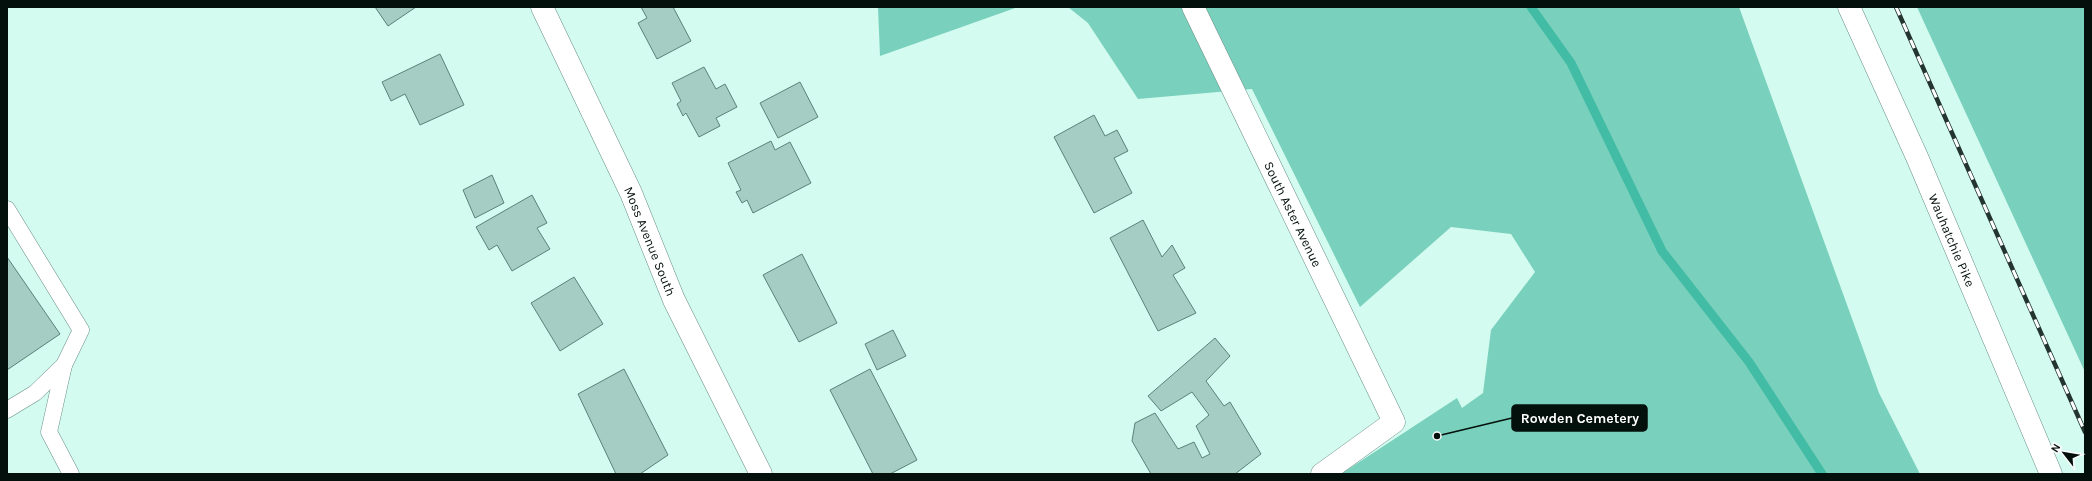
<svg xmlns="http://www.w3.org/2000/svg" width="2092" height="481" font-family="Karla,sans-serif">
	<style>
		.green { fill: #79d0bc }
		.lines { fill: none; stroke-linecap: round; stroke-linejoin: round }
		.stream { stroke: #42bca5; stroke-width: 9 }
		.building { fill: #a6cdc3; stroke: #5c8178 }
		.lane-casing { stroke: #698e85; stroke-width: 17 }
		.street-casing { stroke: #698e85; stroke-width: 23 }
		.secondary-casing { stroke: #698e85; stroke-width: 23 }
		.lane { stroke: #fff; stroke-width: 16 }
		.street { stroke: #fff; stroke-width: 22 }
		.secondary { stroke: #fff; stroke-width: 22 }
		.rail-casing { stroke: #243530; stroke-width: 4.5 }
		.rail { stroke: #fefefe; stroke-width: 3; stroke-dasharray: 9; stroke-linecap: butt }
		.labels { text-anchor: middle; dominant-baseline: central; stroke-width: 3.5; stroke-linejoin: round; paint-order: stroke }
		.street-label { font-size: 13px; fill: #03100c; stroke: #fefefe }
		.leader { fill: none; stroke: #03100c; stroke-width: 1.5 }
		.callout-dot { fill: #03100c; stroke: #fefefe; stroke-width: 1.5 }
		.callout { fill: #03100c; stroke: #03100c; stroke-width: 1.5 }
		.callout-label { font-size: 14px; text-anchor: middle; font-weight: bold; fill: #fff }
	</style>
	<rect width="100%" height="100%" fill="#d3fbf0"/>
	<g class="green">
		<polygon points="878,7 1018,7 880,56"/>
		<polygon points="1068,7 1739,7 1879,393 1920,474 1341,474 1457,398 1462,408 1483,393 1491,330 1535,272 1511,234 1451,227 1360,307 1252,89 1138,99 1088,23"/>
		<polygon points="1917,7 2085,7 2085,372"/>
	</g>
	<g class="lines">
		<polyline class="stream" points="1531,7 1571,63 1662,251 1749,362 1822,474"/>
	</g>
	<g class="building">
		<polygon points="375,7 416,7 388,26"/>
		<polygon points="641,7 673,7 691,41 657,59 638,23 647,18"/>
		<polygon points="440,54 464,105 420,125 405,94 391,101 382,82"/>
		<polygon points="704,67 716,89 725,84 737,107 716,118 720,126 699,137 686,113 683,116 677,104 681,101 672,83"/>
		<polygon points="800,82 818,117 778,138 760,103"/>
		<polygon points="1094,115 1105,136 1117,130 1128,151 1114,158 1132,193 1094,213 1054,137"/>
		<polygon points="771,141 775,150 790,142 811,183 753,213 747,200 742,203 736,192 741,190 728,163"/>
		<polygon points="492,175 504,203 475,218 463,190"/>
		<polygon points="532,195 547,223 537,228 550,249 512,271 497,245 489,250 476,227"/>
		<polygon points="1143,220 1162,257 1172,245 1185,268 1173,275 1196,313 1158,331 1110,238"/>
		<polygon points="802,254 837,323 799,342 763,275"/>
		<polygon points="7,257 60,334 7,370"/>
		<polygon points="574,277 603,324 560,351 531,303"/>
		<polygon points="893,330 906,356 877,370 865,344"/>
		<polygon points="1215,338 1230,356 1206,381 1224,406 1230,402 1261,454 1235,474 1151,474 1132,441 1135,423 1155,413 1178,449 1194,442 1202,458 1210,454 1196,426 1209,415 1192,392 1161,411 1148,396"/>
		<polygon points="624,369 668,455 640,474 616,474 578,394"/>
		<polygon points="870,369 917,460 890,474 873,474 830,390"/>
	</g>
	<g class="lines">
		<g class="lane-casing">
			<g id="lane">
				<polyline points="7,209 81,330 64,365 35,393 7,410"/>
				<polyline points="64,365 49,432 71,474"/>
			</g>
		</g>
		<g class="street-casing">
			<g id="street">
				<path id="s1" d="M 542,7 L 631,193 L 674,300 L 761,474"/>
				<path id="s2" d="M 1193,7 L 1394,422 L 1322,474"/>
			</g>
		</g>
		<g class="secondary-casing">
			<g id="secondary">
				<path id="s3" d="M 1849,7 L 1917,157 L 2051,474"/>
			</g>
		</g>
		<use href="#lane" class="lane"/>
		<use href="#street" class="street"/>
		<use href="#secondary" class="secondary"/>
		<g class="rail-casing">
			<polyline id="rail" points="1896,7 2085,432"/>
		</g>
		<use href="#rail" class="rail"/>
	</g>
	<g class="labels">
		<g class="street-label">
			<text stroke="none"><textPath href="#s2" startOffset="230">South Aster Avenue</textPath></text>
			<text stroke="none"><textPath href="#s3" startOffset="255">Wauhatchie Pike</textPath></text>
			<text stroke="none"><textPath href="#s1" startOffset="258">Moss Avenue South</textPath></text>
		</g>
	</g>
	<path class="leader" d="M1437 436L1512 418"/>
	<circle class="callout-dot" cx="1437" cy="436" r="4"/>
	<rect class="callout" x="1512" y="405" width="135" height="26" rx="4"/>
	<g class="callout-label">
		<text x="1580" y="423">Rowden Cemetery</text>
	</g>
	<rect width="2092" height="481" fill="none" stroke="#03100c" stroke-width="16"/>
	<g transform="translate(2064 453) rotate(301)" stroke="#fefefe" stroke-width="3" paint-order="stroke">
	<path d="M0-3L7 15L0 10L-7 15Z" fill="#03100c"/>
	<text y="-6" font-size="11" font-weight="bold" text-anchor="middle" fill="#03100c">N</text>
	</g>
</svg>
